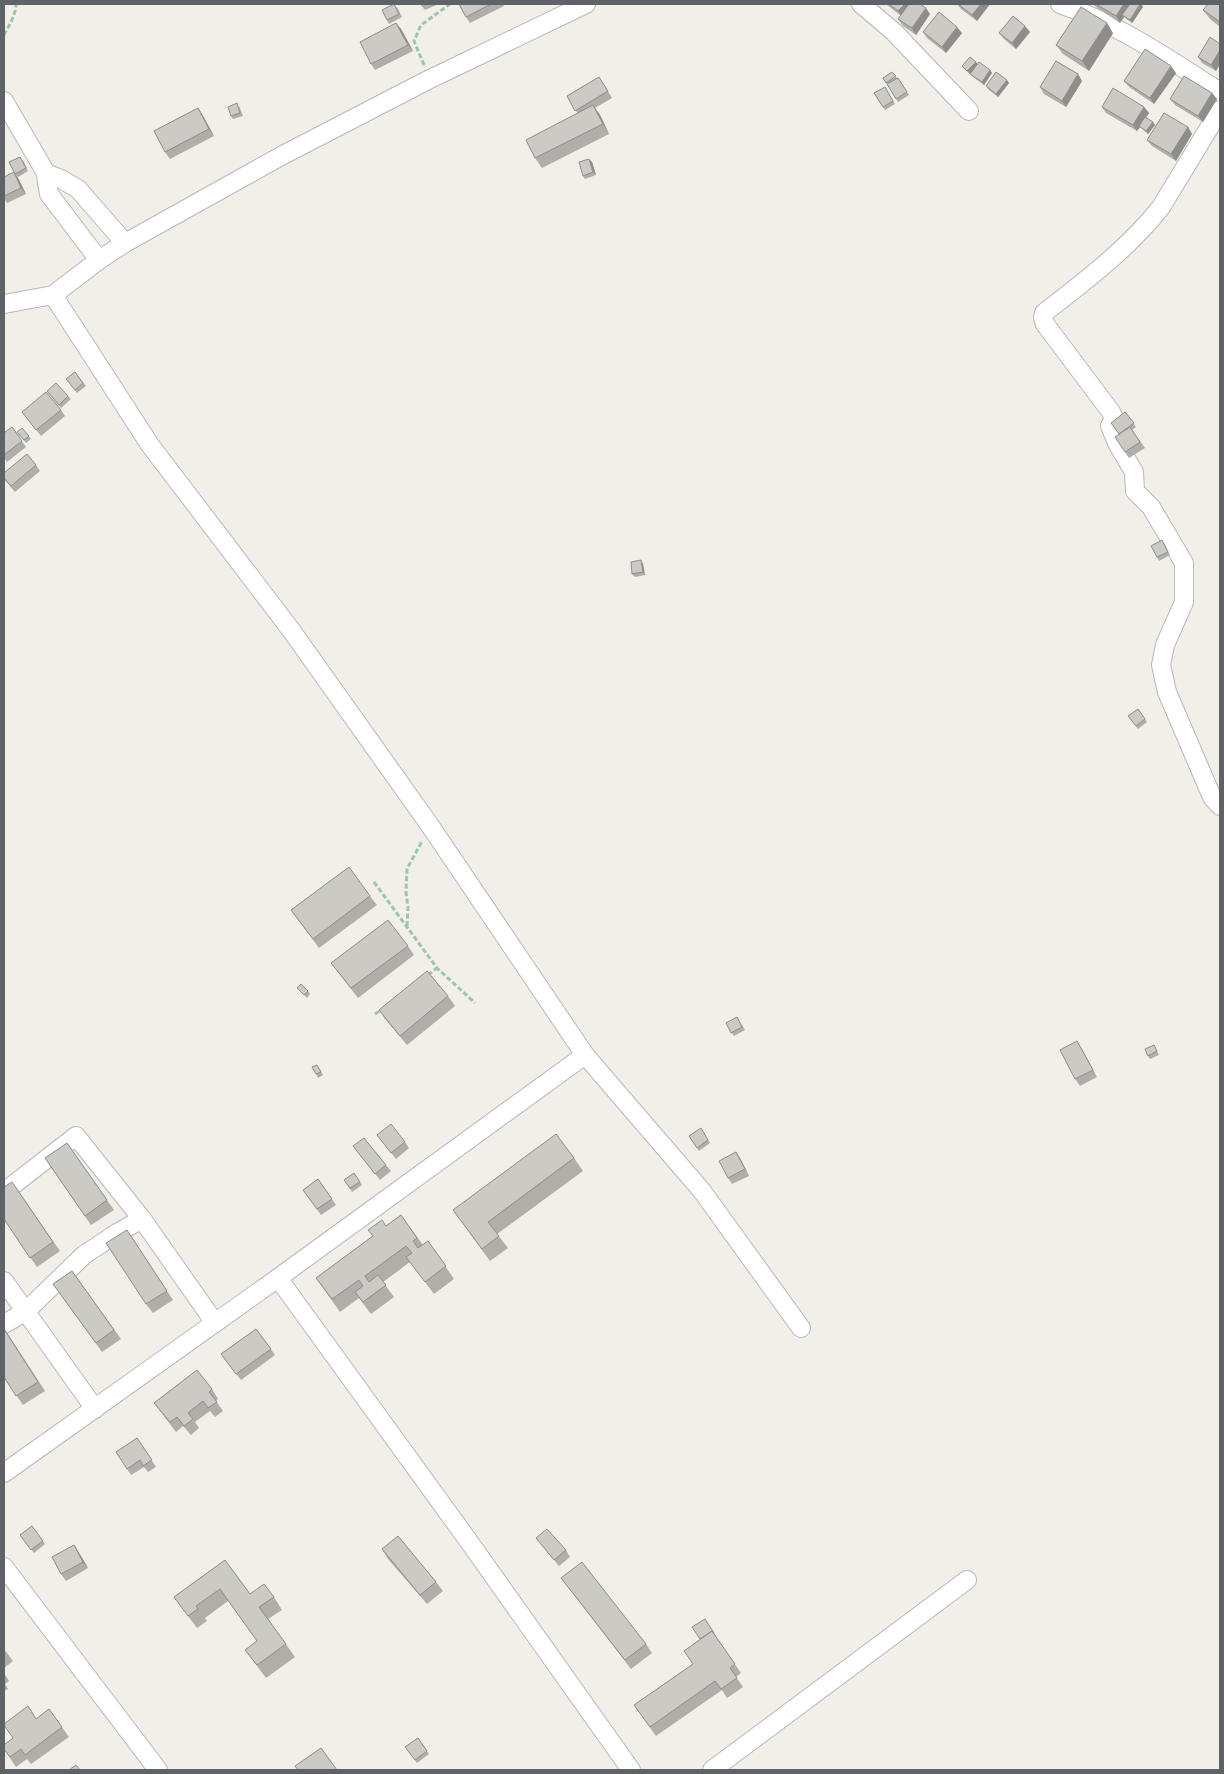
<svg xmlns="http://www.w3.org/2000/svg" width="1224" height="1774" font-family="'Open Sans',sans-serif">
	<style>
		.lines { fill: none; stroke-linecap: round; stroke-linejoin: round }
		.minor-casing { stroke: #b5b8bc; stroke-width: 20 }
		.path { stroke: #9cc7a9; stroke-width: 3; stroke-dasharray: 5 2.5; stroke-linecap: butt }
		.minor { stroke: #fff; stroke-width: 18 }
		.wall { fill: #afaea9 }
		.shaded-wall { fill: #8f8d8a }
		.building { fill: #cccac5; stroke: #8f8d8a }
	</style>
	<rect width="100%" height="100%" fill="#f1efe8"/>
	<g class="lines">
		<g class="minor-casing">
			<g id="minor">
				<polyline points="861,4 894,32 969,111"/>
				<path d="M 1060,4 C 1118,24 1169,59 1220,92"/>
				<polyline points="4,101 46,173 47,183 49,194 99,260"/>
				<path d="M 1220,110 L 1161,207 C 1129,248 1085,281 1044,313 L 1043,318 L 1045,324 L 1111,412 L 1114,418 L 1110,426 L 1118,445 L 1134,472 L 1135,491 L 1151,507 L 1184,563 L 1184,602 L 1165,645 L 1161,665 L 1167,692 L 1212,797 L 1220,806"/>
				<polyline points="46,173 61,179 78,189 125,243"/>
				<polyline points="53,295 150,445 291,630 431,827 585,1055 702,1191 801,1328"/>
				<polyline points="4,304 53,295 99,260 125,243 283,155 428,80 586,4"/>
				<polyline points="4,1192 76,1136 142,1219 215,1323"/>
				<polyline points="278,1278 470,1543 631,1770"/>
				<polyline points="4,1281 95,1409"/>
				<polyline points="4,1324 25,1312 84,1255 117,1233 142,1219"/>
				<polyline points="4,1473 278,1278 585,1055"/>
				<polyline points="4,1567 158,1770"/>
				<polyline points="712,1770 967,1580"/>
			</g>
		</g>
		<g class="path">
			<path d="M 4,35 C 9,25 16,15 16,4"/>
			<polyline points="424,65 414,41 421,25 450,4"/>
			<polyline points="374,882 437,968 475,1003"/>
			<polyline points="407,926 408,908 406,892 407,869 422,841"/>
			<polyline points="428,975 437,968"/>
			<polyline points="375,1014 383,1009"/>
		</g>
		<use href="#minor" class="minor"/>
	</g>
	<g class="wall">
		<polygon points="420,4 439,4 425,10"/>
		<polygon points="459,4 503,4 504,6 470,23 466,17"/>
		<polygon points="886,4 920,4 930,14 916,35 903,26 898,19 901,16"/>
		<polygon points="957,4 990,4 977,21 961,9"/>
		<polygon points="1093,4 1141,4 1143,7 1132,23 1124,17 1120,23 1096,7"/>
		<polygon points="1220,4 1220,27 1210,19 1203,10"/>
		<polygon points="397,7 402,17 389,24 387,20"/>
		<polygon points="396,23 401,29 413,51 375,70 371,64"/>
		<polygon points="923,32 962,33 946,53 927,38"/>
		<polygon points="1030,32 1016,49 1004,39 999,33"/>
		<polygon points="1113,33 1089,71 1063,54 1056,45"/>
		<polygon points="1220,44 1220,64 1216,71 1202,63 1198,57"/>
		<polygon points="976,62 977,64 990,70 992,73 984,85 973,77 971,73 970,74 962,66"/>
		<polygon points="892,72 897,78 898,78 909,95 898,102 883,78"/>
		<polygon points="1176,73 1154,104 1129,87 1124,81"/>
		<polygon points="599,77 612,98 595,108 600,115 609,134 542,168 535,158 578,114 567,96"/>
		<polygon points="1082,81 1066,107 1044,94 1040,87"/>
		<polygon points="1009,83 998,97 988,89 986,86"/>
		<polygon points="885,87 895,104 885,110 874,93"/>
		<polygon points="1212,93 1217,99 1203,122 1175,105 1170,99"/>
		<polygon points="239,106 243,116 233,119 231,116"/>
		<polygon points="1102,107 1144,107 1149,113 1146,117 1155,125 1148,134 1140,127 1137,131 1106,113"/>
		<polygon points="198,108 202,114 214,136 170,159 165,152"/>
		<polygon points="1188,127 1192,134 1176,161 1152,146 1147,140"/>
		<polygon points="589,159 592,162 596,175 585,179 583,176"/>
		<polygon points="23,160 28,171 18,177 15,174"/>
		<polygon points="4,177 18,178 26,194 7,203 4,198"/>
		<polygon points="75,372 86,386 77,393 66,379"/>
		<polygon points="47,391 68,396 71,399 61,408"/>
		<polygon points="61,410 65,416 41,436 22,412"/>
		<polygon points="1125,412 1136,427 1132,430 1145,448 1129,458 1115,437 1119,434"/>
		<polygon points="12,427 26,447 7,462 4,457 4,433"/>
		<polygon points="22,428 31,439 26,443 17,432"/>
		<polygon points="36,465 40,471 15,492 4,479 4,473"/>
		<polygon points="1164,543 1170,555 1159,561 1157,557"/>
		<polygon points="641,560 643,564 645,575 635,577 632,574"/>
		<polygon points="1138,709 1147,722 1138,729 1128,716"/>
		<polygon points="370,896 377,905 319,948 291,910"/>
		<polygon points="408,946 414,955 358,998 331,963"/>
		<polygon points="297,988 308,991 310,994 307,998"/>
		<polygon points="448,996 455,1006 407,1045 385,1019 379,1010"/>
		<polygon points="737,1017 745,1030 734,1036 726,1023"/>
		<polygon points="1154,1045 1159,1055 1150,1059 1148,1056"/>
		<polygon points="1081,1047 1097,1077 1080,1086 1075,1079"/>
		<polygon points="319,1068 323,1075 318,1078 316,1074"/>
		<polygon points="701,1128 710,1143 699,1151 689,1136"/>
		<polygon points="377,1135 405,1142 409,1148 396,1159"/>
		<polygon points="67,1143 114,1210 91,1225 45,1158"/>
		<polygon points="353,1146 386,1165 391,1171 380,1180"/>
		<polygon points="736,1152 740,1158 749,1176 732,1184 728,1178"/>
		<polygon points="574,1158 583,1171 497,1234 508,1248 490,1261 453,1210"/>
		<polygon points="354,1173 362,1185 352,1192 344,1180"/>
		<polygon points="318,1179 336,1205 321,1215 303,1190"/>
		<polygon points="12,1182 60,1251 37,1267 4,1219"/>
		<polygon points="401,1215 423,1245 428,1241 454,1279 434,1294 410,1262 383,1282 394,1297 371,1314 359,1298 340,1312 316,1278"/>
		<polygon points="127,1230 173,1300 153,1313 146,1304"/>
		<polygon points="72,1271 121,1339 102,1352 53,1284"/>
		<polygon points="4,1328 45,1391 23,1405 4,1377"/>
		<polygon points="256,1329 275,1355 241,1380 221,1354"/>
		<polygon points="212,1389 218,1399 216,1401 223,1411 215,1417 210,1411 195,1422 199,1428 191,1435 183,1426 176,1432 154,1403"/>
		<polygon points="137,1438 156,1467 148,1472 144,1467 131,1475 116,1452"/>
		<polygon points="32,1526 45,1544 34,1553 20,1535"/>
		<polygon points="536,1538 566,1550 570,1557 559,1566"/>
		<polygon points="74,1545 88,1568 66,1581 61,1574"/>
		<polygon points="382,1549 436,1582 443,1591 427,1604 388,1559"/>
		<polygon points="225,1560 250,1594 274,1597 282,1610 268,1619 295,1657 266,1678 245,1650 257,1641 228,1601 205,1618 207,1621 197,1628 174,1597"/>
		<polygon points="561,1578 646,1644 652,1653 631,1669"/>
		<polygon points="705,1619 716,1636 715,1636 741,1673 736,1677 743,1687 727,1698 722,1690 656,1736 634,1705 693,1664"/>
		<polygon points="4,1649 13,1661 4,1668"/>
		<polygon points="4,1673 9,1681 5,1684 8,1689 4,1691"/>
		<polygon points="49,1709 69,1737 31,1764 27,1759 16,1767 4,1749 36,1719"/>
		<polygon points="418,1738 429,1754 417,1763 405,1747"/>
	</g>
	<g class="shaded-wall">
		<polygon points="905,4 914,4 903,18 898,11"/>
		<polygon points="981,4 990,4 977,21 972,15"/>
		<polygon points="1124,4 1133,4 1122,15 1124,17 1120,23 1116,16"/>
		<polygon points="1141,4 1143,7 1132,23 1130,20"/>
		<polygon points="926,8 930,14 916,35 912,28"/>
		<polygon points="396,23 401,29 413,51 408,45"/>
		<polygon points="1107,23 1113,33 1089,71 1082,61"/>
		<polygon points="1025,26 1030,32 1016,49 1012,43"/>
		<polygon points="957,27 962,33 946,53 942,47"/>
		<polygon points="1220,50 1220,64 1216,71 1211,65"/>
		<polygon points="976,62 978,65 970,74 967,71"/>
		<polygon points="1171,66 1176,73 1154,104 1150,98"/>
		<polygon points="990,70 992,73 984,85 982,82"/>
		<polygon points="1078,74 1082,81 1066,107 1062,101"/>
		<polygon points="1007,80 1009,83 998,97 996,94"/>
		<polygon points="1212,93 1217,99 1203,122 1198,116"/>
		<polygon points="593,105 600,115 609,134 603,124"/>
		<polygon points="1144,107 1149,113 1140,127 1139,126 1140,127 1137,131 1133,125"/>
		<polygon points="198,108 202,114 214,136 209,129"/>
		<polygon points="1153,122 1155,125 1148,134 1146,131"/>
		<polygon points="1188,127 1192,134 1176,161 1171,154"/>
		<polygon points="589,159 592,162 596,175 593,172"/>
		<polygon points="14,172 18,178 26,194 21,188"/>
		<polygon points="641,560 643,564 645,575 643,572"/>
		<polygon points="736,1152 740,1158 749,1176 745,1169"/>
		<polygon points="74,1545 78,1551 88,1568 83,1562"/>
	</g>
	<g class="building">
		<polygon points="394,4 399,14 387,20 382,10"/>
		<polygon points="459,4 491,4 466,17"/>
		<polygon points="889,4 905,4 898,11"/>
		<polygon points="909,4 920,4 926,8 912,28 898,19"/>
		<polygon points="958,4 981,4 972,15"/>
		<polygon points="1096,4 1124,4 1116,16"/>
		<polygon points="1130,4 1140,4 1130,20 1122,15"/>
		<polygon points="1208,4 1220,4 1220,22 1203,10"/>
		<polygon points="1081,7 1107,23 1082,61 1056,45"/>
		<polygon points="939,12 957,27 942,47 923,32"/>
		<polygon points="1013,16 1025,26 1012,43 999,33"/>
		<polygon points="396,23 408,45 371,64 360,42"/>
		<polygon points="1210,37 1220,44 1220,50 1211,65 1198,57"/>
		<polygon points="1145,49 1171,66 1150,98 1124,81"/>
		<polygon points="970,57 976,62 967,71 962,66"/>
		<polygon points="1056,61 1078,74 1062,101 1040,87"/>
		<polygon points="979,62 990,70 982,82 970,74"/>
		<polygon points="892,72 896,76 886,83 883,78"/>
		<polygon points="996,72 1007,80 996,94 986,86"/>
		<polygon points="1184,76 1212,93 1198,116 1170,99"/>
		<polygon points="599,77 608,91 575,111 567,96"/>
		<polygon points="898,78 907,92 896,99 887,84"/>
		<polygon points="885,87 893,101 883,107 874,93"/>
		<polygon points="1113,88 1144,107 1133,125 1102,107"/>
		<polygon points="237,103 240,113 231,116 228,107"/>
		<polygon points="593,105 603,124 535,158 526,140"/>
		<polygon points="198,108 209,129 165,152 154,131"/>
		<polygon points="1164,113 1188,127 1171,154 1147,140"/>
		<polygon points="1145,117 1153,122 1146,131 1139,126"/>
		<polygon points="20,157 26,168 15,174 9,162"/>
		<polygon points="589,159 593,172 583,176 579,162"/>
		<polygon points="14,172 21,188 4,196 4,177"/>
		<polygon points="75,372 83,383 75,390 66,379"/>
		<polygon points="56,383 68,396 59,405 47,391"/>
		<polygon points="46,392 61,410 36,430 22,412"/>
		<polygon points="1125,412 1134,423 1119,434 1111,423"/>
		<polygon points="12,427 22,441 4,455 4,433"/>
		<polygon points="1130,427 1140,442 1125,452 1115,437"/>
		<polygon points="22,428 29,436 24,440 17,432"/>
		<polygon points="27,454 36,465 11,486 4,478 4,473"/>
		<polygon points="1162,540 1168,552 1157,557 1151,546"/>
		<polygon points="641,560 643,572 632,574 631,562"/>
		<polygon points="1138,709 1145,719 1136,726 1128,716"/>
		<polygon points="349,867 370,896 313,939 291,910"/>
		<polygon points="388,920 408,946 351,988 331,963"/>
		<polygon points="427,971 448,996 400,1036 379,1010"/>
		<polygon points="301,984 308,991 304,995 297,988"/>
		<polygon points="737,1017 742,1027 731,1033 726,1023"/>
		<polygon points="1077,1041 1093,1070 1075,1079 1060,1050"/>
		<polygon points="1154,1045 1157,1051 1148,1056 1145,1049"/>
		<polygon points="317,1065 321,1072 316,1074 312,1067"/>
		<polygon points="391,1124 405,1142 391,1153 377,1135"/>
		<polygon points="701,1128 708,1140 697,1148 689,1136"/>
		<polygon points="556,1134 574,1158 488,1222 499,1236 482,1249 453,1210"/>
		<polygon points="364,1138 386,1165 375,1174 353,1146"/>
		<polygon points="67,1143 107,1200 85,1216 45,1158"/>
		<polygon points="736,1152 745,1169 728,1178 719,1161"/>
		<polygon points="354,1173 360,1182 350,1188 344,1180"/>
		<polygon points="318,1179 332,1199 317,1209 303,1190"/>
		<polygon points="12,1182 53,1242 30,1258 4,1219 4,1187"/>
		<polygon points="401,1215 417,1238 413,1241 418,1248 428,1241 446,1266 425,1282 406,1257 412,1253 406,1246 365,1276 369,1282 378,1275 386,1285 363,1302 355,1292 363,1286 359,1280 332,1299 316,1278 373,1236 368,1230 382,1220 386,1226"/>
		<polygon points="127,1230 167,1291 146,1304 106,1243"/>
		<polygon points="72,1271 114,1330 96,1343 53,1284"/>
		<polygon points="4,1329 38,1382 16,1396 4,1377"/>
		<polygon points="256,1329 271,1349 236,1374 221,1354"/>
		<polygon points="197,1370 212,1389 209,1392 217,1402 208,1408 203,1401 188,1413 193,1419 184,1426 177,1417 170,1422 154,1403"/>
		<polygon points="137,1438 152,1460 143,1466 140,1460 127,1469 116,1452"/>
		<polygon points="32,1526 43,1541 31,1550 20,1535"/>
		<polygon points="547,1529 566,1550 554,1560 536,1538"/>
		<polygon points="398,1536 436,1582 420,1595 382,1549"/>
		<polygon points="74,1545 83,1562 61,1574 52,1557"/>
		<polygon points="225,1560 250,1594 264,1584 274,1597 259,1607 286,1644 257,1665 245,1650 257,1641 220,1589 196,1606 198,1609 188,1616 174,1597"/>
		<polygon points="582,1562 646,1644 625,1660 561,1578"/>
		<polygon points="705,1619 714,1633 713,1633 712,1631 700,1639 692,1627"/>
		<polygon points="712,1631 735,1664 730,1668 737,1678 721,1689 715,1681 650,1727 634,1705 693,1664 684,1651"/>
		<polygon points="28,1706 36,1719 49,1709 62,1727 25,1755 21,1749 10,1757 4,1749 4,1745 13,1738 4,1725 4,1724"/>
		<polygon points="418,1738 427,1751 415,1760 405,1747"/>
		<polygon points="321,1748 337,1770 298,1770 295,1766"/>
		<polygon points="76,1765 80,1770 69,1770"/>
	</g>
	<rect width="1224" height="1774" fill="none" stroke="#5f6368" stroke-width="10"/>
</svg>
